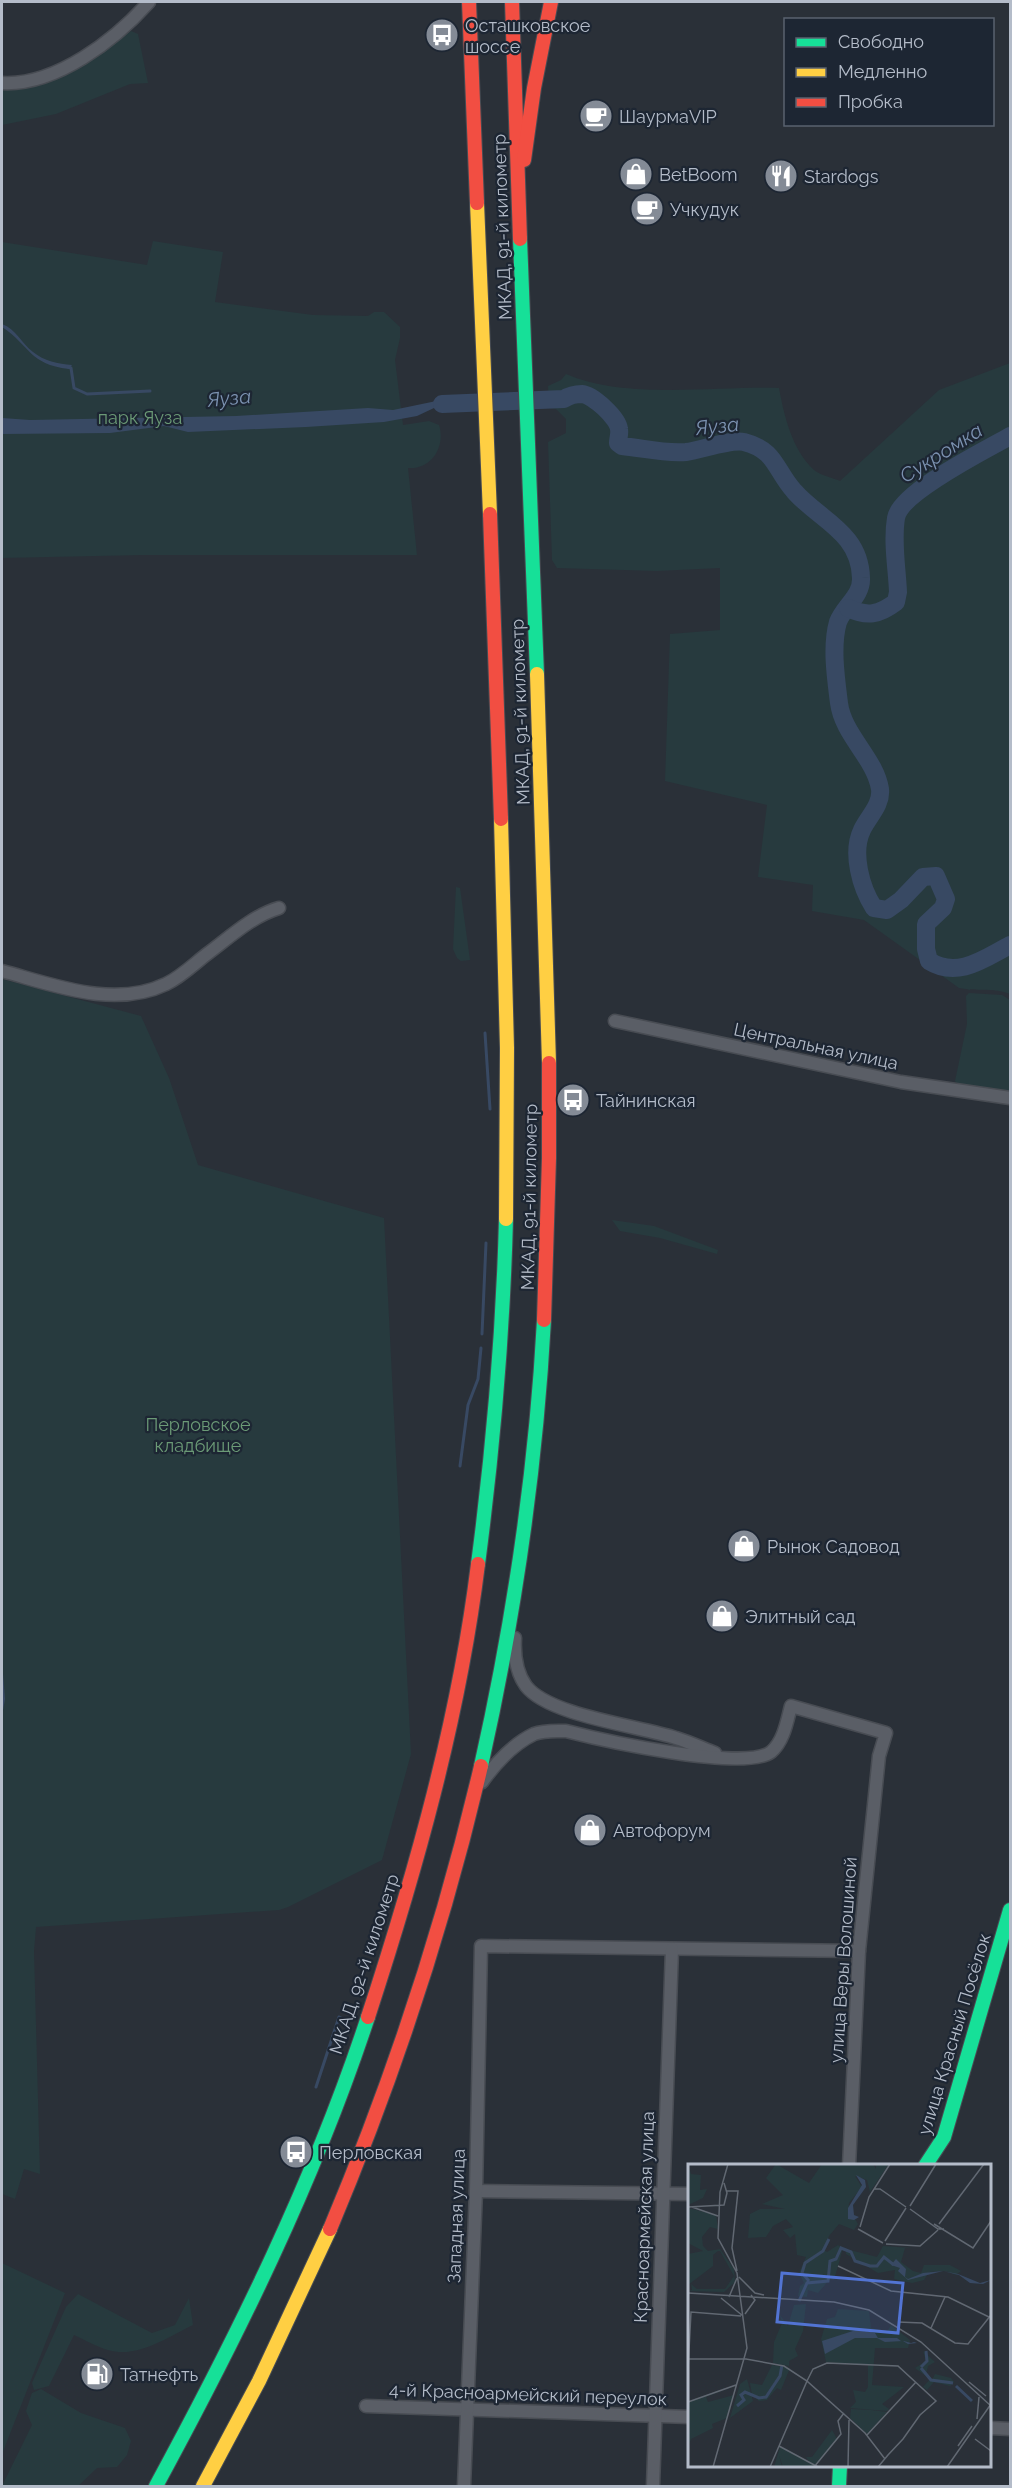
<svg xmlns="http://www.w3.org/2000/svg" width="1012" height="2488" font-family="Raleway,sans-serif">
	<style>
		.green { fill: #273a3e }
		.water { fill: #384963 }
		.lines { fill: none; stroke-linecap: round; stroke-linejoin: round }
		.stream { stroke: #384963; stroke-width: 3 }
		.river { stroke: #384963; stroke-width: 18 }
		.street-casing { stroke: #484c53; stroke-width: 15 }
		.fast-casing { stroke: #484c53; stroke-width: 16 }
		.slow-casing { stroke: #484c53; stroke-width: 16 }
		.jam-casing { stroke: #484c53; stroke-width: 16 }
		.street { stroke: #5a5e66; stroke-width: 12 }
		.fast { stroke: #16e098; stroke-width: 14 }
		.slow { stroke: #ffcf43; stroke-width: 14 }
		.jam { stroke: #f24e42; stroke-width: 14 }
		.labels { text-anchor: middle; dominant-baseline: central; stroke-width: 4.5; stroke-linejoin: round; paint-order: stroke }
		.poi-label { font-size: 18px; fill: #b4bcc9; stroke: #1d2633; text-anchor: start }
		.street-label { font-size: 18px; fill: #b4bcc9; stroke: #1d2633 }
		.park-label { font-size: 18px; fill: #6b9a76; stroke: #1d2633 }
		.water-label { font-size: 20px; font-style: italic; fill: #7c92b1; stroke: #1d2633 }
		.inset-river { fill: none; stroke: #384963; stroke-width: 3 }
		.inset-road { fill: none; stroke: #616872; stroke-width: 1.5 }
		.view { fill: #5274d3; fill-opacity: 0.15; stroke: #5274d3; stroke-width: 3 }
		.inset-edge { fill: none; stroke: #b4bcc9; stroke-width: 3 }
	</style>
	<rect width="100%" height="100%" fill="#2a3038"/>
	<g class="green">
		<path d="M 131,31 L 138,34 L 148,83 L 130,84 L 56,114 L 2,125 L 2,90 C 41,87 72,72 104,50 C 113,44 122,37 131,31 Z"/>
		<path d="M 153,241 L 223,252 L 215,302 L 313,315 L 368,316 L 374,312 L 384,312 L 400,327 L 400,338 L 395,360 L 403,425 L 429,421 L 439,425 C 446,447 431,470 408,468 L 417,555 L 143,555 L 2,558 L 2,242 L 147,265 Z"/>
		<path d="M 1010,363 L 1010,994 C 994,987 976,992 959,988 L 864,920 L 812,911 L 813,885 L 758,877 L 767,805 L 665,781 L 670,634 L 720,630 L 720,568 L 657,571 L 557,568 L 552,560 L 548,442 L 566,433 L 566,419 L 556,409 L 549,408 L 548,386 L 561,380 L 566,374 C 626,400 714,386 779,388 C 784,415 792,450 814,470 C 820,475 833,478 840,481 L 939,390 Z"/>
		<polygon points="456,887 460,888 470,960 461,961 457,958 453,949"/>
		<polygon points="2,979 141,1016 169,1078 198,1165 384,1218 411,1754 382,1860 288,1907 279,1910 36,1927 34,1951 40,2174 24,2169 15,2199 2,2194"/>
		<polygon points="969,993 1002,995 1010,1000 1010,1093 958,1086 955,1081 967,1024 966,996"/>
		<polygon points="612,1220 654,1226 718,1250 717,1254 660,1238 620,1231"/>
		<polygon points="2,2263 65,2293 2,2454"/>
		<path d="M 78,2294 L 152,2333 L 175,2325 L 189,2298 L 193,2325 C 168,2337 137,2359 108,2350 C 97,2347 85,2340 74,2335 L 49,2386 L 34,2390 L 32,2383 L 66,2307 Z"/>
		<polygon points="41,2389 81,2413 125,2428 131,2441 127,2455 117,2467 97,2468 78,2486 2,2486 32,2425 26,2411 32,2393"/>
	</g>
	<g class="water">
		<path d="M 2,324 C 16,329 21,343 33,352 C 44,361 58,364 72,365 L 69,369 C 28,364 31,346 2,327 Z"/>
		<polygon points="446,399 465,400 464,410 434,408 417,416 384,422 306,427 188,432 164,426 110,433 2,434 2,418 30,420 236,416 368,408 393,410"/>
		<polygon points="2,1661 5,1699 2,1716"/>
	</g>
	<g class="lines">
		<g class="stream">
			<polyline points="68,367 71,368 74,388 87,394 150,391"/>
			<polyline points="485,1033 490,1109"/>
			<polyline points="482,1334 486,1243"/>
			<polyline points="460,1466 468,1405 478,1379 481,1348"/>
			<polyline points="316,2087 339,2017 345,2020"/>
		</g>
		<g class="river">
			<path d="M 442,404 L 564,399 C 570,395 575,394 582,394 C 593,395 618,418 619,429 C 620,434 618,438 618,443 L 622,446 C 642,448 666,454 686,452 C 702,450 730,439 744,442 C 776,450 775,470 794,491 C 819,520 860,532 861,578 C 862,596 844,606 838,622 C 831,646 836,679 839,703 C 843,735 875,758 880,789 C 882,805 868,817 862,830 C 851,853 861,888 874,908 L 887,910 L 901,900 L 923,877 L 936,876 L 946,899 L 943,908 L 926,924 L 926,949 L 929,961 C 958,979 985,958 1010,945"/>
			<path d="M 848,608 C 867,617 879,615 896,602 L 898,592 C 897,568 892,542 896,518 C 900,492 986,450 1010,436"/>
		</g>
		<g class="street-casing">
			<g id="street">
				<path d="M 2,83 C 56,86 115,40 149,2"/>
				<path d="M 2,971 C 54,985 114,1009 166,984 C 181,977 194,964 207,954 C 230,937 252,916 279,908"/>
				<polyline points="615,1021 901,1082 1010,1098"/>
				<path d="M 515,1638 C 514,1655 516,1672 526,1686 C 549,1716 640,1726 676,1738 C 689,1742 702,1748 715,1753"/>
				<path d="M 482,1782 C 495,1764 513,1744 534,1734 C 544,1730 556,1731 566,1731 C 601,1740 744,1772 771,1752 C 784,1741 787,1721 791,1706 L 886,1733 L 879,1756 L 859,1951 L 849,2166"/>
				<polyline points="476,2191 690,2194"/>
				<polyline points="366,2406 690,2417"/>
				<polyline points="990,2428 1010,2429"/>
				<polyline points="464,2486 476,2191 481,1946 859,1951"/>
				<polyline points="653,2486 672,1949"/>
			</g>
		</g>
		<g class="fast-casing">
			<g id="fast">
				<polyline points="520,239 537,674"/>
				<path d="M 478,1564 C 493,1450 503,1335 506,1219"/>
				<path d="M 481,1766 C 514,1619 536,1470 544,1320"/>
				<polyline points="925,2166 944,2137 1010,1910"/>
				<path d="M 156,2486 C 238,2335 314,2181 368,2017"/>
				<polyline points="839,2486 840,2466"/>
			</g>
		</g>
		<g class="slow-casing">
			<g id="slow">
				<polyline points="477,203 490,514"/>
				<polyline points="537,674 549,1063"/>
				<polyline points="501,819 507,1048 506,1219"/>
				<polyline points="203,2486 259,2381 330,2229"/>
			</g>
		</g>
		<g class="jam-casing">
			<g id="jam">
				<polyline points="469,2 477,203"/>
				<polyline points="512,2 520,239"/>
				<polyline points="524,160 534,88 551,2"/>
				<polyline points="490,514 501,819"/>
				<polyline points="544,1320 549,1158 549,1063"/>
				<path d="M 368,2017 C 416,1870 459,1718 478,1564"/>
				<path d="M 330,2229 C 393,2079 444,1925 481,1766"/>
			</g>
		</g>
		<use href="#street" class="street"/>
		<use href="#fast" class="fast"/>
		<use href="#slow" class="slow"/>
		<use href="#jam" class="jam"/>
	</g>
	<defs>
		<g id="bus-disc" transform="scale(1.725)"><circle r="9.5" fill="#848b96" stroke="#1d2633"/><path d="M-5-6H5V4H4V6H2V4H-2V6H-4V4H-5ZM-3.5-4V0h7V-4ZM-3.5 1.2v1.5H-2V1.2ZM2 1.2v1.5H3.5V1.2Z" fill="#fff"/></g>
		<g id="cafe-disc" transform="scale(1.725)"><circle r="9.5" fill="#848b96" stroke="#1d2633"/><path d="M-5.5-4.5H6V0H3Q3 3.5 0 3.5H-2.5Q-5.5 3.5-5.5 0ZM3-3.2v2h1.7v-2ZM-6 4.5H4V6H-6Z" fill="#fff"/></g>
		<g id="shop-disc" transform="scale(1.725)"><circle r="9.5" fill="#848b96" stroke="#1d2633"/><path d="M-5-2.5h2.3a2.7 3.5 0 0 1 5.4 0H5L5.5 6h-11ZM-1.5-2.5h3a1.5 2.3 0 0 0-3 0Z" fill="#fff"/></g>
		<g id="restaurant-disc" transform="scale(1.725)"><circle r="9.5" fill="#848b96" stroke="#1d2633"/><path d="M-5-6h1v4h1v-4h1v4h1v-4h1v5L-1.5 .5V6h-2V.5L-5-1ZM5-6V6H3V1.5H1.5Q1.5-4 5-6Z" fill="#fff"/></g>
		<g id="fuel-disc" transform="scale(1.725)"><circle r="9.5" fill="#848b96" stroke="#1d2633"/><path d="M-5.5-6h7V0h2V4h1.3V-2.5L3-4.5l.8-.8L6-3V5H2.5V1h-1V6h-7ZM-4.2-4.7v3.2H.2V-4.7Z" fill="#fff"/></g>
	</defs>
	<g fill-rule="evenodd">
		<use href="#bus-disc" x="442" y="35"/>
		<use href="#cafe-disc" x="596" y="116"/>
		<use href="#shop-disc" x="636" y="174"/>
		<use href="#restaurant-disc" x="781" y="176"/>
		<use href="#cafe-disc" x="647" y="209"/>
		<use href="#bus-disc" x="573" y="1100"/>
		<use href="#shop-disc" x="744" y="1546"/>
		<use href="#shop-disc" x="722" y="1616"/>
		<use href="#shop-disc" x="590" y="1830"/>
		<use href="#bus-disc" x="296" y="2152"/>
		<use href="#fuel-disc" x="97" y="2374"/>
	</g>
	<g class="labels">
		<g class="poi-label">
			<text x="465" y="25">Осташковское<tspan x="465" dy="21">шоссе</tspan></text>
			<text x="619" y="116">ШаурмаVIP</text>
			<text x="659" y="174">BetBoom</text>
			<text x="804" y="176">Stardogs</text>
			<text x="670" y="209">Учкудук</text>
			<text x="596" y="1100">Тайнинская</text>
			<text x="767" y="1546">Рынок Садовод</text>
			<text x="745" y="1616">Элитный сад</text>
			<text x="613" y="1830">Автофорум</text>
			<text x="319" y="2152">Перловская</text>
			<text x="120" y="2374">Татнефть</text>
		</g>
		<g class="street-label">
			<text transform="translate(502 227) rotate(-92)">МКАД, 91-й километр</text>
			<text transform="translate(520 712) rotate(-92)">МКАД, 91-й километр</text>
			<text transform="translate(816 1046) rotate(12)">Центральная улица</text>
			<text transform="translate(529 1197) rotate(-89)">МКАД, 91-й километр</text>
			<text transform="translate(843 1960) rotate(-86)">улица Веры Волошиной</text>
			<text transform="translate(364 1964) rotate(-72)">МКАД, 92-й километр</text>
			<text transform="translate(954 2034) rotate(-73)">улица Красный Посёлок</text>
			<text transform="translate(456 2216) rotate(-88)">Западная улица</text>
			<text transform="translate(644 2217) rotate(-88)">Красноармейская улица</text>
			<text transform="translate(528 2394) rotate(2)">4-й Красноармейский переулок</text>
		</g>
		<g class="park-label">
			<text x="140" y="417">парк Яуза</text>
			<text x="198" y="1424">Перловское<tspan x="198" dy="21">кладбище</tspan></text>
		</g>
		<g class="water-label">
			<text transform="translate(229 398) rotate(-5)">Яуза</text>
			<text transform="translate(717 426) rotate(-6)">Яуза</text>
			<text transform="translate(941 453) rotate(-32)">Сукромка</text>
		</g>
	</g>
	<g transform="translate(688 2164)">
		<rect width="303" height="303" fill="#2a3038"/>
		<path d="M 0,0 L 3,10 L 13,11 L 12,26 L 19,25 L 15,34 L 0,41 ZM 88,0 L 121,19 L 134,0 L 185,0 L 188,5 L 188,0 L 201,0 L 182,28 L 179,16 L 167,12 L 174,23 L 161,39 L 160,54 L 167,55 L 170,60 L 166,66 L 151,60 L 141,72 L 136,86 L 139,88 L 150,81 L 155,84 L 146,116 L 142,115 L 130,129 L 120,126 L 119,133 L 110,132 L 112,122 L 116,119 L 111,109 L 118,93 L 109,91 L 107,70 L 102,74 L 95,66 L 105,63 L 98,55 L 85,62 L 78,73 L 60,74 L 62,50 L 72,45 L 97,45 L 74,40 L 95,31 L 78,14 ZM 0,44 L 28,51 L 30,65 L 22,63 L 14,73 L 15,82 L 20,87 L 32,85 L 46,105 L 47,118 L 36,128 L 0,127 L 4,126 L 3,120 L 9,125 L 37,125 L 46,112 L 32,87 L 30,87 L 25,91 L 25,102 L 0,121 L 0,90 L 15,87 L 0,79 ZM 195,82 L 224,84 L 217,84 L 213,98 L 225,107 L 233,109 L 236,101 L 262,101 L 273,107 L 268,111 L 258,107 L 241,108 L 236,116 L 224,119 L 206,115 L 207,106 L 190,109 L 158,90 L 158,85 L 189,93 ZM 118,140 L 115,167 L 107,185 L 110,192 L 101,197 L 101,202 L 85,199 L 86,178 L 94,159 L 92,151 L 100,162 L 106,141 ZM 150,145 L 181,147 L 183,164 L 199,168 L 203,161 L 222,176 L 220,184 L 187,184 L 184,221 L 216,223 L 194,240 L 201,245 L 199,247 L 162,244 L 168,238 L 165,226 L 177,228 L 180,223 L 180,201 L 138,198 L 133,175 L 139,155 L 147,153 ZM 235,187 L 247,198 L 240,202 L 238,211 L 244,216 L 247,210 L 263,214 L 266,218 L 262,222 L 246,218 L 239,226 L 235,223 L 242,215 L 227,204 L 238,197 ZM 84,201 L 102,204 L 93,226 L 89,224 L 79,236 L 71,237 L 64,231 L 62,219 L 74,221 ZM 59,215 L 65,237 L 42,254 L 52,220 ZM 43,224 L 18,233 L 20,238 L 46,231 L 39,254 L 24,260 L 25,264 L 3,275 L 0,283 L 0,238 ZM 163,245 L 183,246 L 199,248 L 179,270 L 162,254 ZM 144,266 L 149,275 L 125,303 L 95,303 L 91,291 L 94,303 L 86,303 L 92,283 L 121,298 L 118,293 L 124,293 Z" fill="#273a3e"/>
		<path d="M 168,11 L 177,16 L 178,23 L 165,41 L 166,51 L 171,53 L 166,56 L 160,55 L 160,44 L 174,21 ZM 208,95 L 218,105 L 217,113 L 220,115 L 235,109 L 255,107 L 270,110 L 292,119 L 303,116 L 295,120 L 282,119 L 271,111 L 255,107 L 220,116 L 210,107 L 212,104 L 203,101 ZM 171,165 L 187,169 L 190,174 L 209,174 L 213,177 L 216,177 L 223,179 L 226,178 L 229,179 L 220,180 L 215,177 L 197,178 L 189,174 L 167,174 L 137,190 L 134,177 Z" fill="#384963"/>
		<path class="inset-river" d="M 121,117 L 114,109 L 117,99 L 135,87 L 141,75M 111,137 L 119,119 L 140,117 L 142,97 L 148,95 L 153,84 L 163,88 L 167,97 L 182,102 L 189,102 L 196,93 L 206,101M 233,203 L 239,197 L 238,187M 233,204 L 243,216 L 265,219M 268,222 L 284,237M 49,242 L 56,236 L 53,231 L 57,228 L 71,234 L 78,233 L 92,212 L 94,201"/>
		<path class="inset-road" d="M 186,25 L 192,25 L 218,43M 39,27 L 50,27 L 44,84 L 49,107M 222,42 L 248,0M 0,43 L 36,41 L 39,29 L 36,19M 4,43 L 30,52M 222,45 L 250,65 L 256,65M 246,60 L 285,84 L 303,57M 251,60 L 296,0M 172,63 L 181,33 L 202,0M 170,65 L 195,79M 197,77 L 218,44M 198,80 L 232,82 L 250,66M 150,102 L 203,127 L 260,133 L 301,153M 51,113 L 67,129 L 76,131M 0,129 L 146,138 L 181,146 L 233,178 L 303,242M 41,133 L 49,114M 33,134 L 55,152M 57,150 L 67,136 L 63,131M 210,158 L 234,159 L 267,179 L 280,180 L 303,151M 243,164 L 257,133M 0,195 L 58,195 L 96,202 L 119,217 L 82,303M 0,206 L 3,148 L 53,152M 281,218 L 298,232M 0,238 L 48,221M 289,255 L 291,233M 179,271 L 228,218M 287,275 L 303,287M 91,282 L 130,303M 270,282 L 284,262M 25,303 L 59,184 L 49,109 L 30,74 L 32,28 L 40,0M 126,303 L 153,270 L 150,257 L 156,249M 160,303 L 161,256M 190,303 L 200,291 L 215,275 L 232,251 L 248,237 L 210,202 L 139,199 L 125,205 L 119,217 L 177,269 L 197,295M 259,303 L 303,240"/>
		<path class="view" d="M 94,109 L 215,119 L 210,169 L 89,158 Z"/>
		<rect width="303" height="303" class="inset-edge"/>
	</g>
	<rect width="1012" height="2488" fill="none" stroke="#b4bcc9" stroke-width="6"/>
	<rect x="784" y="18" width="210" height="108" fill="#1d2633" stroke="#59626f" stroke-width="1.5"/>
	<rect x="796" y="38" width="30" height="9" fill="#16e098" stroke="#59626f" stroke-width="1.5"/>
	<text x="838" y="48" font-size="18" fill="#b4bcc9">Свободно</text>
	<rect x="796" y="68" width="30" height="9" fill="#ffcf43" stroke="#59626f" stroke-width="1.5"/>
	<text x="838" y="78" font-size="18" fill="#b4bcc9">Медленно</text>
	<rect x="796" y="98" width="30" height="9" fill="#f24e42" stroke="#59626f" stroke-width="1.5"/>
	<text x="838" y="108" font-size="18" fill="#b4bcc9">Пробка</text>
</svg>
